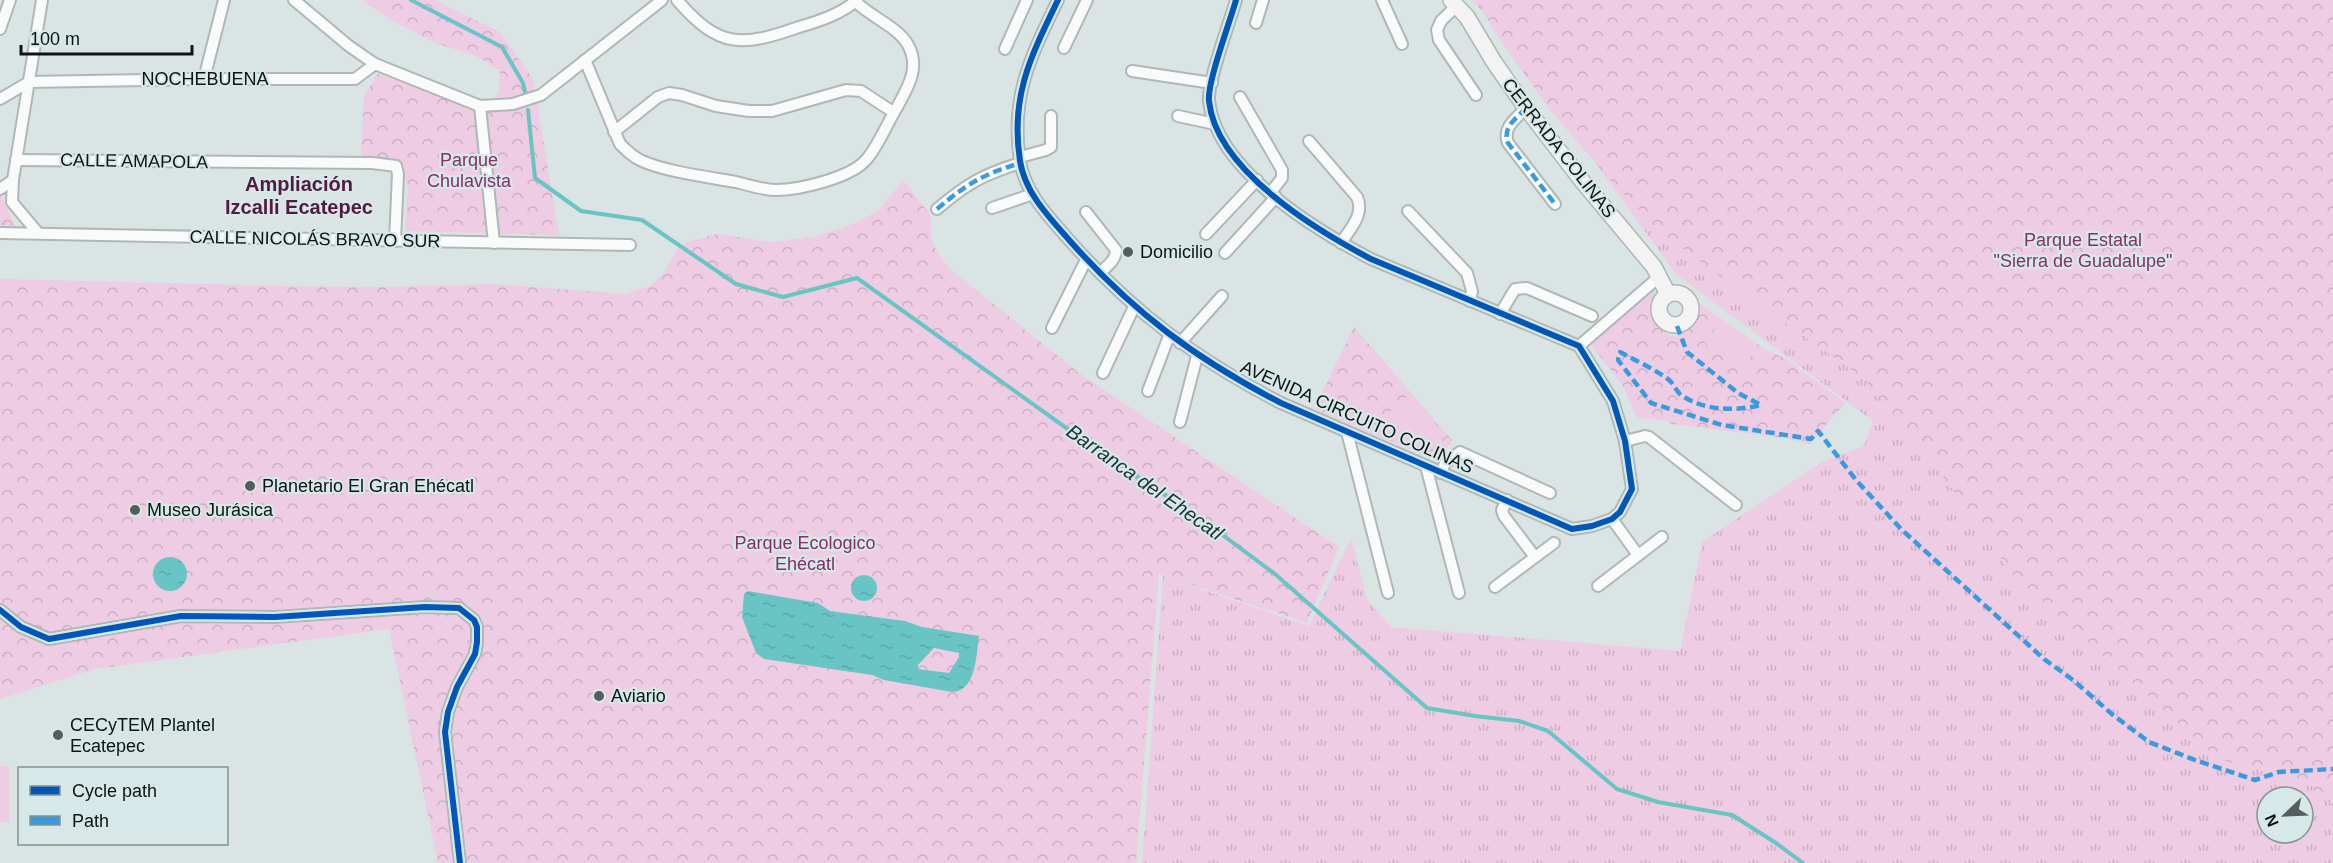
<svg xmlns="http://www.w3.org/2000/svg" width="2333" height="863" font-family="Arial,sans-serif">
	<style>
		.grass { fill: url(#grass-tufts); fill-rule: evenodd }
		.park { fill: url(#park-crowns) }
		.garden { fill: #eecce3 }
		.water { fill: url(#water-ripples); fill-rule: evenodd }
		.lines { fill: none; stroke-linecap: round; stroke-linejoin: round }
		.stream { stroke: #69c5c4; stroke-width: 4 }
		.minor-casing { stroke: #b0b7b7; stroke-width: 14 }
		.secondary-casing { stroke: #b0b7b7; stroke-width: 18 }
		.minor { stroke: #f9fbfb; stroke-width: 10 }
		.secondary { stroke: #f4f3f4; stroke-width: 15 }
		.quiet { stroke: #3a9ade; stroke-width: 4.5; stroke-dasharray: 9 4.5; stroke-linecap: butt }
		.cycleway-casing { stroke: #d6e8e7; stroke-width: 10 }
		.cycleway { stroke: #0057b8; stroke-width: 6 }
		.poi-dot { fill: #555d5d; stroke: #d6e8e7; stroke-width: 2 }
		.labels { text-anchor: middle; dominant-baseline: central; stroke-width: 4.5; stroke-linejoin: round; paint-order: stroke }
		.street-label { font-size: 18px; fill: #0e1414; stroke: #d6e8e7 }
		.park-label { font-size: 18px; fill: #862f6a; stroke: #d6e8e7 }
		.poi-label { font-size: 18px; fill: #0e1414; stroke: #d6e8e7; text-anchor: start }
		.neighbourhood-label { font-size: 20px; font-weight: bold; fill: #531941; stroke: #d6e8e7 }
		.water-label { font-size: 20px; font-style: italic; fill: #1c3232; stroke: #d6e8e7 }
	</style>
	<defs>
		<pattern id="grass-tufts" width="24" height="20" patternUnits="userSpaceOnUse" patternTransform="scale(1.5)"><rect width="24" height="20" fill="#eecce3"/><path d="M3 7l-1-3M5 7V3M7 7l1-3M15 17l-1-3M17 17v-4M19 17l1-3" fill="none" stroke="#cbaec2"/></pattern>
		<pattern id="park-crowns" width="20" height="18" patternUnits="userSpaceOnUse" patternTransform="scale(1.5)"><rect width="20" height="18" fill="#eecce3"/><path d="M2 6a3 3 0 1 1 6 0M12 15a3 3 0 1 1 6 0" fill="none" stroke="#cbaec2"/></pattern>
		<pattern id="water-ripples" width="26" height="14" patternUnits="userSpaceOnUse" patternTransform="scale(1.5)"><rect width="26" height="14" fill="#69c5c4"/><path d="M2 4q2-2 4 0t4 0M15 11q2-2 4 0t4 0" fill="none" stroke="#5aa8a8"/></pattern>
	</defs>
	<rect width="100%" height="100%" fill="#dae4e4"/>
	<path class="grass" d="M 1471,0 L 2333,0 L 2333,863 L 1142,863 L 1163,576 L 1309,626 L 1351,538 L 1367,600 L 1391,627 L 1680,651 L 1702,542 L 1822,462 L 1864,446 L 1873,421 L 1675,273 L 1493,21 ZM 2267,797 L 2303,797 L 2303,833 L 2267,833 Z"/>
	<g class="park">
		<polygon points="363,0 434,0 500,32 533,79 559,235 405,231 408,185 392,160 361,156 364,96 377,74 481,109 499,93 500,71 476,56 435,43 391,20"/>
		<polygon points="1477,0 2333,0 2333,797 2299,780 2218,759 2012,574 1940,472 1865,379 1748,297 1659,231 1603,172 1550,110 1496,34"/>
		<path d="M 903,180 L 932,217 C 927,242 935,248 949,268 L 1079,373 L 1339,547 L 1307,623 L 1159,574 L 1136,863 L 438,863 L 389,629 L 95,669 L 0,699 L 0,279 L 282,286 L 376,287 L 496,284 L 625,294 L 650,286 L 663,274 L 678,248 L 687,242 L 717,234 L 771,242 L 814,237 L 854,224 L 879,210 Z"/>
		<polygon points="0,195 1,195 16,229 0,229"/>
		<path d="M 1654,284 C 1656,307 1643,323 1671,336 C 1691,334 1698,322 1700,304 L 1766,350 L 1787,359 L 1845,403 L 1810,444 L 1784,438 L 1672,424 L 1667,421 L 1636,417 L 1623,386 L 1588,341 Z"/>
		<polygon points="1354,327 1452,440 1439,462 1314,409"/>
	</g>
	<g class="garden">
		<polygon points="1721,320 1758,346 1742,370 1705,344"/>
		<polygon points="1409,395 1446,436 1424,455 1387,414"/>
		<rect x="0" y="766" width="9" height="56"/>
	</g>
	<g class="water">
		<circle cx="170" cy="574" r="17"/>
		<circle cx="864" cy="588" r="13"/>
		<path d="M 748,591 L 818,603 L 830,611 L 905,621 L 922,627 L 979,636 C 976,654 977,691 952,692 L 884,680 L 872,675 L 764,659 L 756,653 L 742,617 L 744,594 ZM 934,648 L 959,653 L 959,657 L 949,673 L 918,669 L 918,665 Z"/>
	</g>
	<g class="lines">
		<g class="stream">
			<polyline points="411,0 502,47 523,83 525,92"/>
			<polyline points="528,110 535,178 581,211 642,220 736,284 783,297 857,278 1097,450 1197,516 1275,574 1427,708 1475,716 1519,721 1548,731 1617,789 1658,802 1732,815 1776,843 1803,863"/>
		</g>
		<g class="minor-casing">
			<g id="minor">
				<polyline points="294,0 349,46 375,64 480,106 513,104 541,95 662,0"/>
				<path d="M 677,0 C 719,49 742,47 799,27 C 820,21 841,14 857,0"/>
				<path d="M 1058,0 C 1031,56 1010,96 1020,161 C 1025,193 1049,217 1070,241 C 1134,313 1196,359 1281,403 L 1572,529 L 1592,526 L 1612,519 L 1620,512 L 1632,489 L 1625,441 L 1613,401 L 1579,346 L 1371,259 C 1316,230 1216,170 1209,101 C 1207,82 1230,22 1236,0"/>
				<polyline points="1382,0 1402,44"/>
				<polyline points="1457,5 1441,21 1437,30 1439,40 1476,95"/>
				<polyline points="1256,23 1263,0"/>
				<polyline points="0,29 10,0"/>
				<polyline points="1064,48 1087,0"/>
				<polyline points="1005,49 1027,0"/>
				<path d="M 585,60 L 620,144 C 627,151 633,157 642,161 C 667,172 708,177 736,182 C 748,185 763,190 776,190 C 799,190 850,178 866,160 C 877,148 887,124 896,109 C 907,89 921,68 908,45 C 898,27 871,17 856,2"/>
				<polyline points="1132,71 1212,83"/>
				<polyline points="204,79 224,0"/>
				<polyline points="1240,97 1282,170 1282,178 1271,192"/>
				<polyline points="0,99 29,82 204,79 355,79 375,64"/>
				<polyline points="480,106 494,243"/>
				<path d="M 1526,108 C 1516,119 1502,127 1508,143 L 1555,204"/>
				<polyline points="1178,116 1215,124"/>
				<polyline points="614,132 658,97 669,93 682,95 716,106 749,111 772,111 846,90 861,91 893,112"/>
				<path d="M 1309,141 L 1357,197 C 1365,214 1350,229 1341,243"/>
				<polyline points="1020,157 1046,150 1051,147 1051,116"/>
				<polyline points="16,160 372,163 396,166 398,174 395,241"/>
				<polyline points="0,189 13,180"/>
				<polyline points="992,208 1033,194"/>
				<path d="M 937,209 C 968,183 982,175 1020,163"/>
				<polyline points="1408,211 1467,273 1472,291 1470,301"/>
				<path d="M 1086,212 L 1116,250 C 1116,260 1107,266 1100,273"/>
				<polyline points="0,233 630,245"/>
				<polyline points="38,233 12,202 13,180 42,0"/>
				<polyline points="1206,234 1257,180"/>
				<polyline points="1225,253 1276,197"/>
				<polyline points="1500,314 1515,289 1527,288 1592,316"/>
				<polyline points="1052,328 1086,260"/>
				<polyline points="1180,343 1222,296"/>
				<polyline points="1579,346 1660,276"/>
				<polyline points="1103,373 1134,307"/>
				<polyline points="1148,391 1169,336"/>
				<polyline points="1180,422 1197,356"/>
				<polyline points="1347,432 1388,593"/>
				<polyline points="1625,441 1645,436 1649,437 1736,505"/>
				<polyline points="1426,466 1459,593"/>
				<polyline points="1441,473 1445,463 1460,452 1550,493"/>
				<polyline points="1507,500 1502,510 1504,516 1535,557"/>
				<polyline points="1612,519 1638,555"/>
				<polyline points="1598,586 1662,537"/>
				<polyline points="1495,587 1554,543"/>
				<polyline points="0,610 21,627 49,639 181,616 275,617 425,607 459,608 474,620 477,627 477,642 475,654 457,687 448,712 445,732 460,863"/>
			</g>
		</g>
		<g class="secondary-casing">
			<g id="secondary">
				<polyline points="1451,0 1467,17 1494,62 1526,108 1583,182 1654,267 1668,294"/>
				<circle cx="1675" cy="309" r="16"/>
			</g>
		</g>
		<use href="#minor" class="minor"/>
		<use href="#secondary" class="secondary"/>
		<g class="quiet">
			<path d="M 1526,108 C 1516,119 1502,127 1508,143 L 1555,204"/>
			<path d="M 937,209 C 968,183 982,175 1020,163"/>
			<path d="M 1677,326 L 1687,352 L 1738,393 L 1761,405 C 1736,411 1707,411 1684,397 C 1677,394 1675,385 1669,380 C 1655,369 1636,361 1620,352 L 1618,360 L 1651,403 L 1722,425 L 1811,439 L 1818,431 L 1856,480 L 1901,529 L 2044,659 L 2073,680 L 2113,715 L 2149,742 L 2195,760 L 2255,780 L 2279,772 L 2333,769"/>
		</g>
		<g class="cycleway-casing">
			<g id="cycleway">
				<path d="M 1058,0 C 1031,56 1010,96 1020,161 C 1025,193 1049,217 1070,241 C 1134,313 1196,359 1281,403 L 1572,529 L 1592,526 L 1612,519 L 1620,512 L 1632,489 L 1625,441 L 1613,401 L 1579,346 L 1371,259 C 1316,230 1216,170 1209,101 C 1207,82 1230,22 1236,0"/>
				<polyline points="0,610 21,627 49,639 181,616 275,617 425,607 459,608 474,620 477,627 477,642 475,654 457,687 448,712 445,732 460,863"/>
			</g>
		</g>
		<use href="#cycleway" class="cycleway"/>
	</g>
	<g class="poi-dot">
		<circle cx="1128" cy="252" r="6"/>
		<circle cx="250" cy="486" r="6"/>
		<circle cx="135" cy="510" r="6"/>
		<circle cx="599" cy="696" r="6"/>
		<circle cx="58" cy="735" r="6"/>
	</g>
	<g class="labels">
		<g class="street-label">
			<text x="205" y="79">NOCHEBUENA</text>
			<text transform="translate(1559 148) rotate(52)">CERRADA COLINAS</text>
			<text transform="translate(134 161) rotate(1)">CALLE AMAPOLA</text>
			<text transform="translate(315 239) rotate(1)">CALLE NICOLÁS BRAVO SUR</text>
			<text transform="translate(1357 417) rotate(24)">AVENIDA CIRCUITO COLINAS</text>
		</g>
		<g class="park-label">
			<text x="469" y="160">Parque<tspan x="469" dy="21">Chulavista</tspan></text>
			<text x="2083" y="240">Parque Estatal<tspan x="2083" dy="21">"Sierra de Guadalupe"</tspan></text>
			<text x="805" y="543">Parque Ecologico<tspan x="805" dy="21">Ehécatl</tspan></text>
		</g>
		<g class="poi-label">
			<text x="1140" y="252">Domicilio</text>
			<text x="262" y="486">Planetario El Gran Ehécatl</text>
			<text x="147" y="510">Museo Jurásica</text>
			<text x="611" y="696">Aviario</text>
			<text x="70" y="725">CECyTEM Plantel<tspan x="70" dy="21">Ecatepec</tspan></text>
		</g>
		<g class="neighbourhood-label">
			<text x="299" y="184">Ampliación<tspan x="299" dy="23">Izcalli Ecatepec</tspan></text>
		</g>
		<g class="water-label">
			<text transform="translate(1145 482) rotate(35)">Barranca del Ehecatl</text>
		</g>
	</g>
	<rect x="18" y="767" width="210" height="78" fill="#d6e8e7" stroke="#869393" stroke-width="1.5"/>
	<rect x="30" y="786" width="30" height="9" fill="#0057b8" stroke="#869393" stroke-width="1.5"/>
	<text x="72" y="797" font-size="18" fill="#0e1414">Cycle path</text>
	<rect x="30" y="816" width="30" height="9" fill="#3a9ade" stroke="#869393" stroke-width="1.5"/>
	<text x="72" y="827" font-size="18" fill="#0e1414">Path</text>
	<g transform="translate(2285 815) rotate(247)"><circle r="28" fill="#d6e8e7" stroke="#869393" stroke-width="1.5"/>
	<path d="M0-4.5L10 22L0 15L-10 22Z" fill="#555d5d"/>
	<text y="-9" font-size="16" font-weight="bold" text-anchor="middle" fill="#0e1414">N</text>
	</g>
	<path d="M21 45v9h171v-9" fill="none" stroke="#0e1414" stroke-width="3"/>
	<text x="30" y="45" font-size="18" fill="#0e1414" stroke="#d6e8e7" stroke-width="4.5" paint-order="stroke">100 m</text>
</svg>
